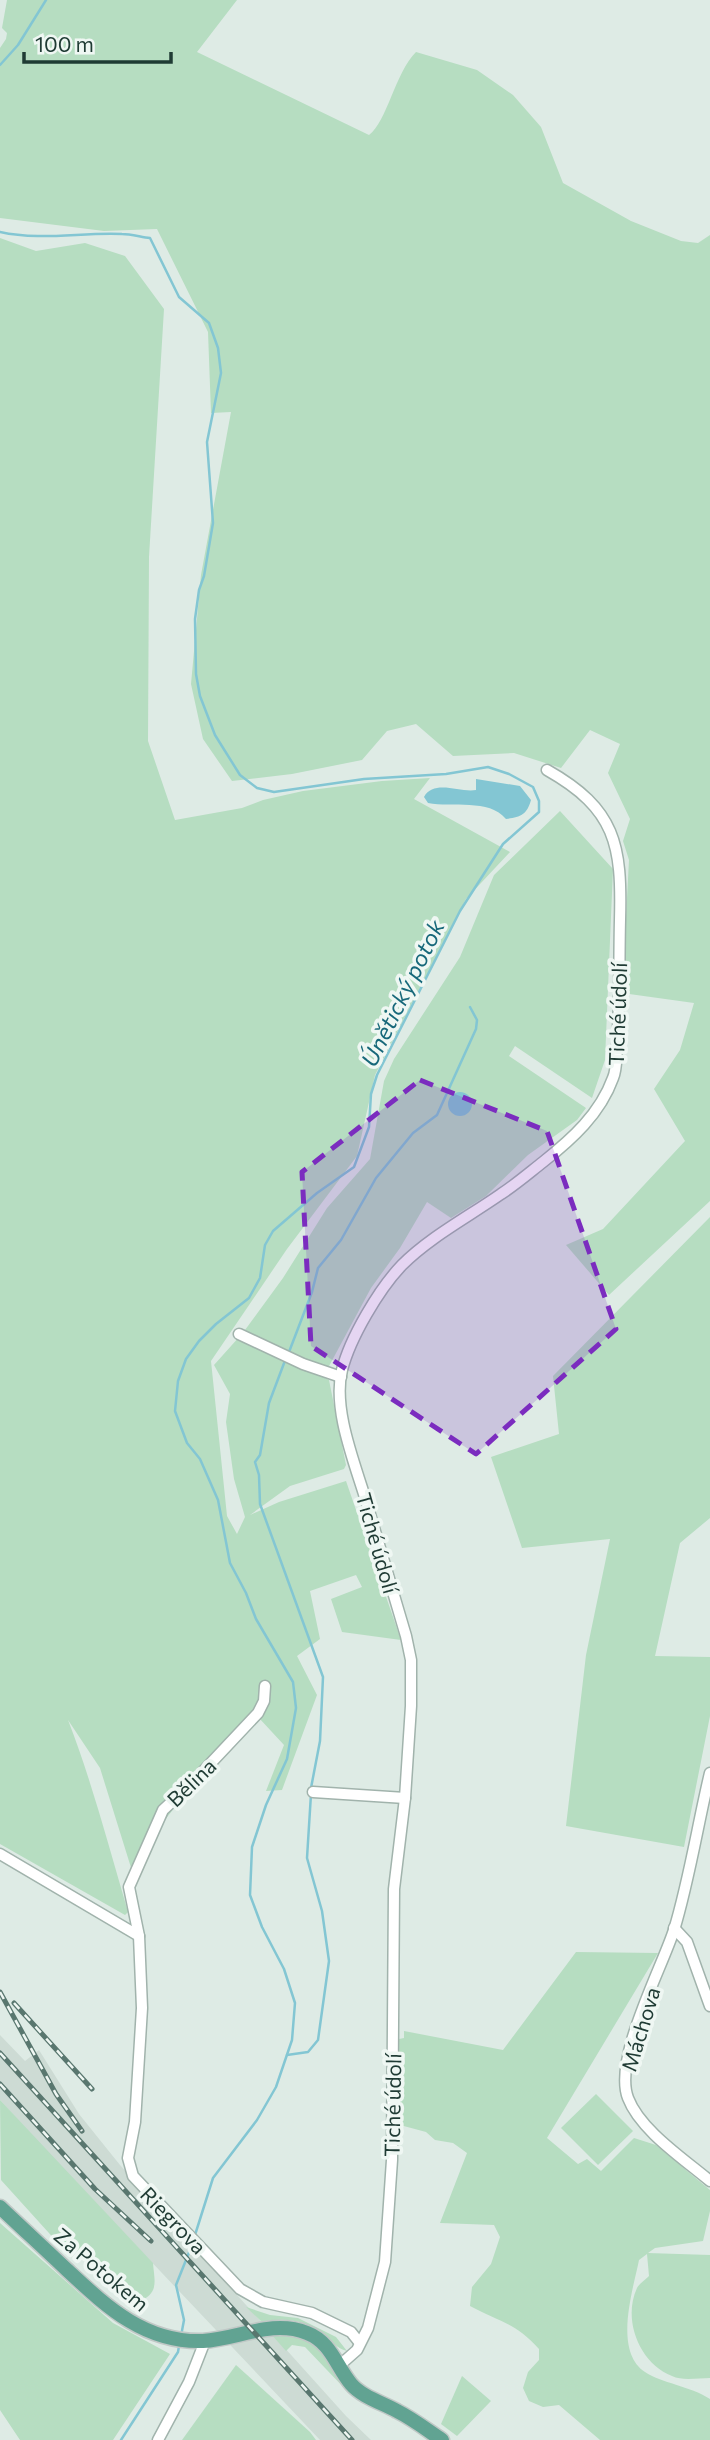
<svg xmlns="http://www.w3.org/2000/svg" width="710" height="2440" font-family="Commissioner,sans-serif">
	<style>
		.built { fill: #cddbd4 }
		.green { fill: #b6ddc1 }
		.water { fill: #83c6d3 }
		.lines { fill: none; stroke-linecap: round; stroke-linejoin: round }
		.stream { stroke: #83c6d3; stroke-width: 2.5 }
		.minor-casing { stroke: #a1b3ac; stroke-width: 13 }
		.major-casing { stroke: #c0c8c6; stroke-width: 17 }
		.minor { stroke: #fff; stroke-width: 10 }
		.major { stroke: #61a392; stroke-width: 14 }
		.rail-casing { stroke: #59776f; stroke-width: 5 }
		.rail { stroke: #eff7f3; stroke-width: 2.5; stroke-dasharray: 8; stroke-linecap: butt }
		.marked { fill: #7b2cbf; fill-opacity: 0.2; stroke: #7b2cbf; stroke-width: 5; stroke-dasharray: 14 9; stroke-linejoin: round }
		.labels { text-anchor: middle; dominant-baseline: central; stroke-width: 7; stroke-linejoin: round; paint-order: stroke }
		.street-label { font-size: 21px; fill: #1f3b34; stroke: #eff7f3 }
		.water-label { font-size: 23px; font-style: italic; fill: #17687a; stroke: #eff7f3 }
	</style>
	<rect width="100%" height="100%" fill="#deebe5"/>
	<polygon class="built" points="0,2035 25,2061 39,2050 79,2114 120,2165 346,2416 371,2440 320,2440 38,2142 0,2100"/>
	<g class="green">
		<path d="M 7,0 L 237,0 L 197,52 L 369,135 C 387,122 395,73 416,52 L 477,70 L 513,95 L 541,127 L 563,183 L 631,221 L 681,241 L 698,243 L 710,235 L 710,1201 L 609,1295 L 566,1245 L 603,1229 L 685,1141 L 654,1089 L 680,1050 L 694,1003 L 622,993 L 629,860 L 623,841 L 630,819 L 608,773 L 620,744 L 590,730 L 561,768 L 514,753 L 453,756 L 416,724 L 387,731 L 362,760 L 292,774 L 232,781 L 203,739 L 191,684 L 201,575 L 231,412 L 211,413 L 208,332 L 157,229 L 104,231 L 0,218 L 0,48 L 6,39 L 7,33 L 2,28 Z"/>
		<path d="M 0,238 L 36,251 L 85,243 L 125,256 L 164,309 L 149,557 L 148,741 L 175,820 L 242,808 L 263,800 L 303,791 L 382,781 L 430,778 L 414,799 L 510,852 L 466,899 L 375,1075 L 357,1156 L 287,1249 L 211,1361 L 227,1516 L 237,1534 L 245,1517 L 234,1479 L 226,1422 L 230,1394 L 214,1365 L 240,1336 L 329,1380 L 346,1465 L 344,1469 L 290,1486 L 250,1515 L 279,1502 L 346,1481 L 401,1640 L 342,1632 L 331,1599 L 362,1587 L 356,1575 L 310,1591 L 320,1639 L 297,1656 L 317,1695 L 282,1790 L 266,1791 L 284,1745 L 259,1718 L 244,1719 L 146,1844 L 133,1874 L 100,1768 L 68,1720 C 92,1782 109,1847 128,1912 L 125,1915 L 0,1844 Z"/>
		<polygon points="560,811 613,869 605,1060 592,1098 515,1046 509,1056 586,1108 577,1120 528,1155 486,1196 451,1218 427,1202 400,1248 371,1288 328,1368 308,1361 245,1330 283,1278 327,1208 370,1159 384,1081 394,1059 460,957 494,875"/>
		<polygon points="710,1217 710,1518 680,1543 655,1656 710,1657 710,1716 684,1847 566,1826 586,1655 610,1539 522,1548 491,1457 559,1434 553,1376"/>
		<path d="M 576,1952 L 658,1953 L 547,2138 L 578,2164 L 587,2159 L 601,2171 L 634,2138 L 656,2145 L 710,2190 L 710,2211 L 703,2241 L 655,2248 L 648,2253 L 710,2255 L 710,2378 C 698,2378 682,2381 672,2376 C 640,2364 622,2320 637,2288 C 639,2284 645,2280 649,2276 L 647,2254 L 639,2260 C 633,2290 613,2351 645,2372 C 661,2383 690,2386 710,2399 L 710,2440 L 600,2440 L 559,2405 L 543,2407 L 529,2401 L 523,2388 L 528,2372 L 539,2360 L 539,2349 C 515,2322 499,2322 470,2306 L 472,2287 L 491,2264 L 500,2237 L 494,2225 L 440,2223 L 467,2153 L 453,2143 L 435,2140 L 426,2132 L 400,2125 L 399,2039 L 404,2038 L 404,2031 L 503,2050 Z"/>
		<polygon points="596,2094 633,2131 598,2165 561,2128"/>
		<path d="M 0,2100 L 153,2263 C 154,2278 159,2291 144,2299 L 134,2296 L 90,2257 L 58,2243 L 1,2180 Z"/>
		<polygon points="0,2223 113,2323 170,2354 113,2440 20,2440 0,2410"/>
		<path d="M 246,2307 L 270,2315 L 298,2318 L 336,2337 L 347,2351 C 336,2348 333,2342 325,2335 C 306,2320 285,2317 262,2322 Z"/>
		<path d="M 271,2334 C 323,2339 322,2348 349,2390 L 347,2391 L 305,2347 L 292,2345 L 286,2351 Z"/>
		<polygon points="236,2365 310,2432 316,2440 182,2440"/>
		<polygon points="462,2376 491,2401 457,2436 441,2424"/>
	</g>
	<g class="water">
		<path d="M 476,779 L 520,786 L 531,800 C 527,815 520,817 506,819 C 489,798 452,808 428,803 L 424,797 C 434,779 460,793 476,790 Z"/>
		<circle cx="460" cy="1104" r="12"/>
	</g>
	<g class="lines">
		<g class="stream">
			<polyline points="0,65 18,45 46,0"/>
			<path d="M 0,232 C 40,241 82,232 122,234 C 131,234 141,237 150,238 L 179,297 L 209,323 L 218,348 L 221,373 L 207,442 L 213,523 L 204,576 L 199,590 L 195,619 L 196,674 L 200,696 L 215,735 L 240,775 L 257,788 L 274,792 L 364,779 L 446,774 L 488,767 L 509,774 L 533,787 L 539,801 L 539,812 L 503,844 L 460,911 L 377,1075 L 371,1094 L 369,1127 L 354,1167 L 317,1193 L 273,1231 L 265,1245 L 260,1278 L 249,1298 L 216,1324 L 199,1341 L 186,1359 L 178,1381 L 175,1411 L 187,1443 L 200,1459 L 218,1500 L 230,1563 L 246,1593 L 256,1619 L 293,1682 L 296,1708 L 287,1759 L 266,1805 L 252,1847 L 250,1895 L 262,1927 L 284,1969 L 295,2003 L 292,2040 L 276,2087 L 257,2120 L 213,2178 L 195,2235"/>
			<polyline points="289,1352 312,1292 318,1268 341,1240 376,1178 413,1133 437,1115 476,1029 477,1020 470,1007"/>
			<polyline points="286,1358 269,1403 260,1455 255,1462 259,1475 260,1504 323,1677 320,1741 311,1788"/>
			<polyline points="287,2055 308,2052 318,2040 329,1961 322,1911 307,1858 311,1794"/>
			<polyline points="181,2336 184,2320 176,2285 192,2245"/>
			<polyline points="121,2440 178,2352 179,2346"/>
		</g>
		<g class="minor-casing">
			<g id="minor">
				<polyline points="239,1334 303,1364 341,1377"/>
				<polyline points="265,1686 264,1701 258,1713 194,1781 163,1810 129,1887 139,1936 142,2008 135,2122 128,2158 133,2176 240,2289 263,2302 312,2313 351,2332 359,2342"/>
				<path d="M 710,1773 C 698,1823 689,1881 674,1930 C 661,1970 613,2059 628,2098 C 640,2130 684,2159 710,2181"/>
				<polyline points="313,1792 405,1798"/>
				<polyline points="0,1854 139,1936"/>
				<polyline points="674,1928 687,1942 710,2006"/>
				<path d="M 340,2365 L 357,2350 L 368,2328 L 385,2262 L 392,2160 L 394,1889 L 405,1798 L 411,1706 L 411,1660 L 406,1636 C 393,1592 380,1548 367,1504 C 356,1466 332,1410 342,1370 C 350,1338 379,1289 402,1265 C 430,1237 468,1217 501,1194 C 515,1185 529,1173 543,1162 C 572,1139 600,1114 613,1078 C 617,1069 616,1057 617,1047 C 620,1005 619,962 620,920 C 622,845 616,809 547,770"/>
				<polyline points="158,2440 189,2382 205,2341"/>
			</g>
		</g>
		<g class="major-casing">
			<path id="major" d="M 0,2207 C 22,2228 44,2248 66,2269 C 106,2306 144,2343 203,2341 C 238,2339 272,2319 307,2333 C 331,2342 336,2366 351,2384 C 362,2397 383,2403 397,2411 C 413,2419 427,2430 442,2440"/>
		</g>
		<use href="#minor" class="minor"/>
		<use href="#major" class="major"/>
		<g class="rail-casing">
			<g id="rail">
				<polyline points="0,1992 56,2094 82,2131"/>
				<polyline points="14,2003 92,2089"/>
				<polyline points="0,2053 352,2440"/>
				<polyline points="0,2084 95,2189 151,2241"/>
			</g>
		</g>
		<use href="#rail" class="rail"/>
	</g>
	<path class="marked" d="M 420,1080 L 547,1131 L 616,1329 L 476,1454 L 311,1346 L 302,1172 Z"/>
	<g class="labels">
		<g class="street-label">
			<text transform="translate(617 1014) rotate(-88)">Tiché údolí</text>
			<text transform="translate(378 1543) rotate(74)">Tiché údolí</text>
			<text transform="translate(191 1782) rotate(-44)">Bělina</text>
			<text transform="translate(640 2029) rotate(-73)">Máchova</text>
			<text transform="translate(392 2105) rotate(-89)">Tiché údolí</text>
			<text transform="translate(174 2220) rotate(46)">Riegrova</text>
			<text transform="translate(102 2269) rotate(40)">Za Potokem</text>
		</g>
		<g class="water-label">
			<text transform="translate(402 993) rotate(-64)">Únětický potok</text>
		</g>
	</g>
	<path d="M24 52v10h147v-10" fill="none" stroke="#1f3b34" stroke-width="3.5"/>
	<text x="35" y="52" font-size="21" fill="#1f3b34" stroke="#eff7f3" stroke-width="5" paint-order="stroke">100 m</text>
</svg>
